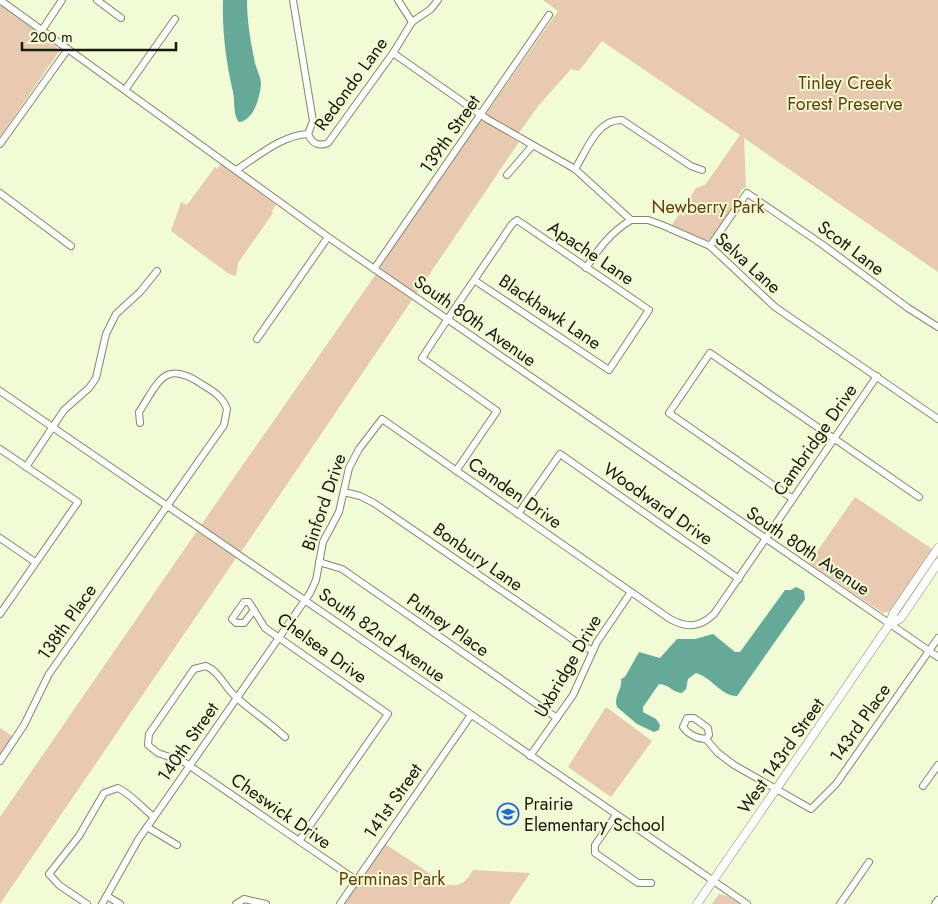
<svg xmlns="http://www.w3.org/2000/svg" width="938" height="904" font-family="Jost,sans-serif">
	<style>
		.green { fill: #e8cab0 }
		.water { fill: #65a998 }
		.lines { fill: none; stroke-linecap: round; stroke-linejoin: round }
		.minor-casing { stroke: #818968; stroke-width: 8 }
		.major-casing { stroke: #818968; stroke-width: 9 }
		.minor { stroke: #fff; stroke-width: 6 }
		.major { stroke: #fff; stroke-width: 8 }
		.labels { text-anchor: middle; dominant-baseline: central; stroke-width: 4; stroke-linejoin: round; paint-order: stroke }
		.park-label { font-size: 18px; fill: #663c0a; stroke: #f1fbd6 }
		.street-label { font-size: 18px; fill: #181b0e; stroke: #f1fbd6 }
		.poi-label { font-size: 18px; fill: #181b0e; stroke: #f1fbd6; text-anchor: start }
	</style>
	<rect width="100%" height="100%" fill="#f1fbd6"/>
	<g class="green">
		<polygon points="543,0 938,0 938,272 744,138 746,187 741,190 736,203 711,239 707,240 672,225 696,188 705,185 740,135 602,41 579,71 571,69 539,105 518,134 486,114 558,11"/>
		<polygon points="0,4 48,39 60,50 0,137"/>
		<polygon points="479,121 485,121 519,142 416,294 381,269 381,264"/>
		<polygon points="221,164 276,205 272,211 273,213 238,263 236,276 229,274 171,231 181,202 187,205 215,167 217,169"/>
		<polygon points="376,274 412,300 241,552 201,525"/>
		<polygon points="855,497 932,549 890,611 883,613 809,563"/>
		<polygon points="197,531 236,558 0,904 0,817"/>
		<polygon points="606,707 652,741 611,797 568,767"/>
		<polygon points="0,728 12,736 0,755"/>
		<path d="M 385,844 L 446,884 C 460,888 466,882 473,870 L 530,873 L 509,904 L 343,904 Z"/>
		<polygon points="719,894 727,896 740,904 712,904"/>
	</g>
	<g class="water">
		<path d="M 223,0 L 247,0 C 247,19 250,39 254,58 C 255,67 261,76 261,84 C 260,97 254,120 239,122 C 233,116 235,101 233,92 C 226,61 222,32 223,0 Z"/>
		<path d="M 796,587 L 804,591 L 805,599 L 737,696 C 721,696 711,677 696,673 L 688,679 L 686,689 L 682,693 C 673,693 669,684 659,684 L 643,707 L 643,712 L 656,719 L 660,725 L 659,730 L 654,732 L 637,724 L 617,707 C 613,696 623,689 621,679 L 625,677 L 639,652 L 660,658 L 677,639 L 695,639 L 713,634 L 735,652 L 740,652 L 785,590 L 791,590 Z"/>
	</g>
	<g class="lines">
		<g class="minor-casing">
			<g id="minor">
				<polyline points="0,0 328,237 938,657"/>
				<polyline points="97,0 121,18"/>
				<polyline points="398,0 412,22"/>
				<polyline points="42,30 62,0"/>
				<polyline points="393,53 487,119 575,169 631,220 648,220 662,225 710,246 775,307 938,419"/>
				<polyline points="125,90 175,19"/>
				<path d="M 308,134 C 312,143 318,147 328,143 L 393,53 L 412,22 L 431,9 L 438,0"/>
				<polyline points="0,144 68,49"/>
				<path d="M 575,169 C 587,150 597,119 622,120 L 691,166 L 702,170"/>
				<path d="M 236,170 C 257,157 282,135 308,134 L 313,121 L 293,0"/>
				<polyline points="507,175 532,146"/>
				<polyline points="0,193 71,246"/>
				<polyline points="710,246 747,193 823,245 908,308 938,327"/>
				<path d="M 586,268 C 599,248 611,232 631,220"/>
				<polyline points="374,269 549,15"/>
				<polyline points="257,339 328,237"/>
				<polyline points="0,391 747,904"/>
				<polyline points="0,449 78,502 0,614"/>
				<polyline points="26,467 64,410 89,388 96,378 106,334 116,314 140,292 157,271"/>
				<path d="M 456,471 L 497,411 L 422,358 C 451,313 482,269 512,224 L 517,220 L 649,310 L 609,370 L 474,280"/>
				<polyline points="344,492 360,496 374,503 578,643 593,651"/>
				<polyline points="793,499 669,413 710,353 919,497"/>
				<polyline points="518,514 560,454 739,579"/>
				<polyline points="0,538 35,562"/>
				<polyline points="319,562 342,569 557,718"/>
				<polyline points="254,610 244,623 236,623 232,619 244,602 249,602 265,628 388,714 299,841"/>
				<path d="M 285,737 C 269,722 251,711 236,697 C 224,687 220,672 206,666 L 194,669 L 149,734 L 148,745 L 158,753 L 184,762 L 356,880"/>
				<path d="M 706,739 L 709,735 L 708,728 L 694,718 L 687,718 L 683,727 C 688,734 697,739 706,739 L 718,753 L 734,765 L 811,809 L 836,784 L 938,638"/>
				<polyline points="530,756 573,695 597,642 631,592"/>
				<path d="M 0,761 L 24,725 L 49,674 L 224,425 L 227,409 C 223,397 213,391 203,385 C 164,358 159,382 139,412 L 140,423"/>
				<polyline points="923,786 938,765"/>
				<polyline points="616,815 595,845 595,853 638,883 651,883"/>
				<polyline points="147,827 177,845"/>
				<polyline points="107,896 120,904"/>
				<path d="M 87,904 L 59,885 L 49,874 L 79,836 L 104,793 L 118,788 C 132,795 141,807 154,817"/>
				<path d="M 102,904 L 138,840 L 310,593 L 316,580 L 323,542 L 339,512 L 349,468 L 359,449 L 382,419 L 670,619 C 687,628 699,628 714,614 L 877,376"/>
				<polyline points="236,904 244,899 266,904"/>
				<polyline points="340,904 471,715"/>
				<polyline points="840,904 869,862"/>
				<polyline points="935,904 938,900"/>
			</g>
		</g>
		<g class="major-casing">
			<g id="major">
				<polyline points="889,625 901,618 938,563"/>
				<polyline points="697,904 889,625 893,614 938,548"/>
			</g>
		</g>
		<use href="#minor" class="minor"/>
		<use href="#major" class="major"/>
	</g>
	<defs>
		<g id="school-ring" transform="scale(1.125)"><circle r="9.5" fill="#f1fbd6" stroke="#2367d3" stroke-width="1.5"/><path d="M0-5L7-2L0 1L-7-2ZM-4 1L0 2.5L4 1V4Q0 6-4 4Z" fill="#2367d3"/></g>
	</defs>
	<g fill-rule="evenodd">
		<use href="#school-ring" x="508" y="814"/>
	</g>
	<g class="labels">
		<g class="park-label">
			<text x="845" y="83">Tinley Creek<tspan x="845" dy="21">Forest Preserve</tspan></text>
			<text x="708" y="207">Newberry Park</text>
			<text x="392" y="879">Perminas Park</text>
		</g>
		<g class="street-label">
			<text transform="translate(351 84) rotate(-54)">Redondo Lane</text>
			<text transform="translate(450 134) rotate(-55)">139th Street</text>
			<text transform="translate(851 248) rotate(37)">Scott Lane</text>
			<text transform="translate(591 253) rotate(34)">Apache Lane</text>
			<text transform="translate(748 263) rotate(42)">Selva Lane</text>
			<text transform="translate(550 312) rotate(34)">Blackhawk Lane</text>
			<text transform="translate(475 321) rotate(35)">South 80th Avenue</text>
			<text transform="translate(815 440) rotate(-55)">Cambridge Drive</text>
			<text transform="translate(515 493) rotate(35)">Camden Drive</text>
			<text transform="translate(324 502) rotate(-71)">Binford Drive</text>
			<text transform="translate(658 504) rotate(35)">Woodward Drive</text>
			<text transform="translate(808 551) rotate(34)">South 80th Avenue</text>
			<text transform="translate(478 557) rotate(35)">Bonbury Lane</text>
			<text transform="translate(67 622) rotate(-55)">138th Place</text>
			<text transform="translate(448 625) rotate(35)">Putney Place</text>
			<text transform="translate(382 635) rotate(35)">South 82nd Avenue</text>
			<text transform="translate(322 648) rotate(36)">Chelsea Drive</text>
			<text transform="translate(568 666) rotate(-60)">Uxbridge Drive</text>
			<text transform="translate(860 723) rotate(-55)">143rd Place</text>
			<text transform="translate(188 742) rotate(-55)">140th Street</text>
			<text transform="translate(781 756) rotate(-55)">West 143rd Street</text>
			<text transform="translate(393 801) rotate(-55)">141st Street</text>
			<text transform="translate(281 811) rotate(35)">Cheswick Drive</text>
		</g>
		<g class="poi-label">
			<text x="524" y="804">Prairie<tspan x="524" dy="21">Elementary School</tspan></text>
		</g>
	</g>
	<path d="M22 42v8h154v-8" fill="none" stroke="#181b0e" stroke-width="2.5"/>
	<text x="30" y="42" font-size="15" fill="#181b0e" stroke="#f1fbd6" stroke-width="4" paint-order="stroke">200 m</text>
</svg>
